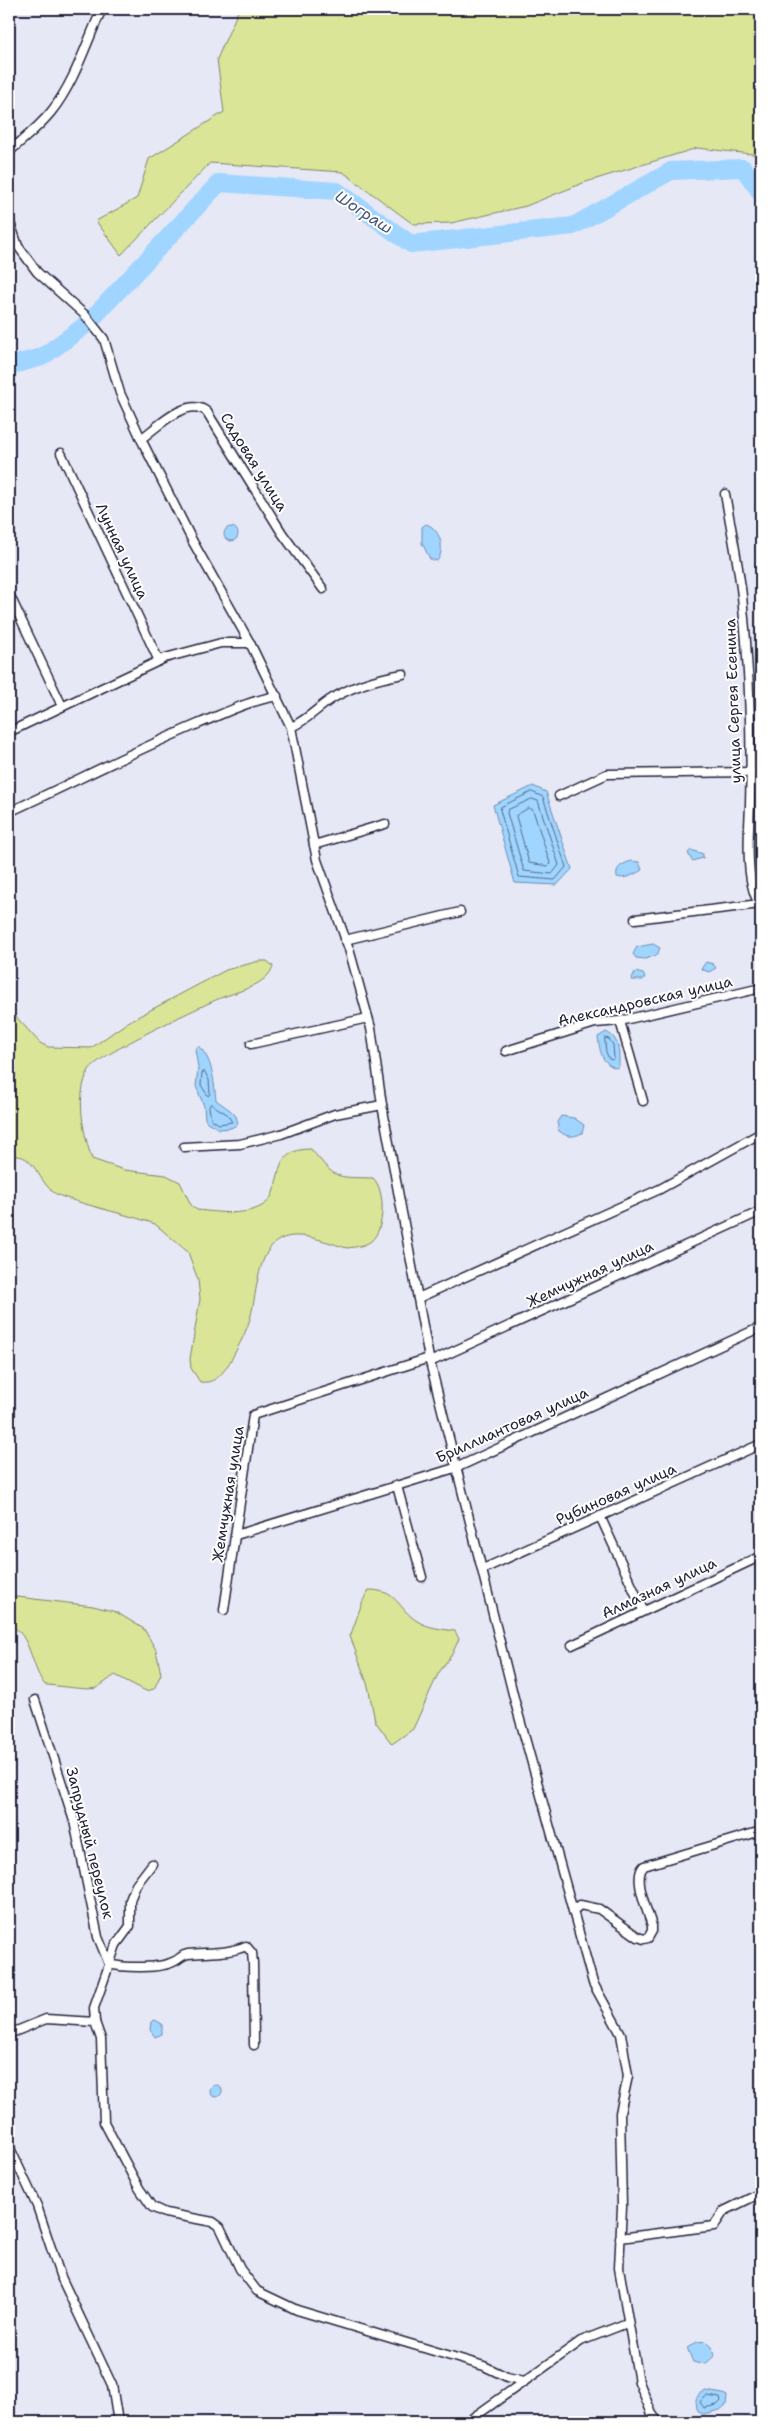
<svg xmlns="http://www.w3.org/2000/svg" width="770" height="2431" font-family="'Shantell Sans',sans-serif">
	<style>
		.green { fill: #dae597; stroke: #7e8469 }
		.water { fill: #a0d5ff; stroke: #6e8db1 }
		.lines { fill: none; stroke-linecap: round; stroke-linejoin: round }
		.shore { stroke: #546a89; stroke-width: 1 }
		.river { stroke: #a0d5ff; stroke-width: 18 }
		.street-casing { stroke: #22223b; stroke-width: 11 }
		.street { stroke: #fff; stroke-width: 8 }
		.labels { text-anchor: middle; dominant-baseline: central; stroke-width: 4; stroke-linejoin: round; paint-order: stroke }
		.street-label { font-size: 15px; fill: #22223b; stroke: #fff }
		.water-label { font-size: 16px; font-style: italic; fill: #485876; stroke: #fff }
	</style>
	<rect width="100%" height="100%" fill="#e6e8f6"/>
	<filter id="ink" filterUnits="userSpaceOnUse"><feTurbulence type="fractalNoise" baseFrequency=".02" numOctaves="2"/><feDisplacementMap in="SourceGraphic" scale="10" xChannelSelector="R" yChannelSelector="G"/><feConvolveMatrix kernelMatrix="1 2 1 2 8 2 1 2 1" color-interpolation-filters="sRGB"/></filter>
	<g filter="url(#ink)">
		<g class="green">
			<polygon points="239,9 761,9 761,155 697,148 583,183 526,206 451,223 413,224 343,172 210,163 121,255 96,221 137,198 149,159 224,112 217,59"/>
			<path d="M 259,961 L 267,961 L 273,966 C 268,984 240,991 223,997 C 203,1005 97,1055 89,1070 C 75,1095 83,1133 92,1159 L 124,1170 L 166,1175 L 180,1182 L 191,1205 L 197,1210 C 219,1212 246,1217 265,1204 C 284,1190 268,1148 311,1149 C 337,1180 333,1177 373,1178 C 386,1190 385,1230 371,1241 C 365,1246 355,1247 347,1248 C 328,1243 300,1230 281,1239 C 257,1250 257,1293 251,1315 C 247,1331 239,1345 231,1360 C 223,1373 216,1384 200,1382 L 191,1368 L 190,1359 L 200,1299 L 198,1280 L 188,1252 L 155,1224 L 146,1221 C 129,1215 63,1200 53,1192 C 36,1178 33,1150 9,1157 L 9,1009 L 40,1043 L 48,1047 L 91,1048 L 128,1022 L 226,970 Z"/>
			<path d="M 369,1590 C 398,1590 397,1608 417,1621 C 428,1628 442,1629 455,1631 L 459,1639 L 452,1654 L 438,1674 L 413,1729 L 392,1744 L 375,1721 L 368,1686 L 350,1636 C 356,1623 361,1600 369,1590 Z"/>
			<path d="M 9,1596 L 93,1606 L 116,1612 L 144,1629 L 156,1650 L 161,1674 L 154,1689 L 146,1691 L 115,1675 C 109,1679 102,1685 96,1688 C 88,1691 56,1685 45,1685 C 30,1666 32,1635 9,1624 Z"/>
		</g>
		<g class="water">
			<path d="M 426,524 C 440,528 446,550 437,561 L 430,559 L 422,543 L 422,527 Z"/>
			<circle cx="231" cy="534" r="7"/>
			<polygon points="533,786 546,792 572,869 557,885 515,883 493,805"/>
			<polygon points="691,850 703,854 703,858 692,861 688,853"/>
			<path d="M 631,861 L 639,862 L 642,870 C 635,874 625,880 617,877 C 615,867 623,864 631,861 Z"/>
			<polygon points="653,944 660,948 657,955 645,959 636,958 633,954 637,947"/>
			<polygon points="706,962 713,964 716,968 709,972 701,969"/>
			<polygon points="635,972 643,974 645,977 643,980 631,980"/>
			<path d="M 606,1032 C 620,1038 619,1052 619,1066 L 616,1068 C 601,1063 600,1051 598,1037 Z"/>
			<path d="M 198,1046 C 213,1058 214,1083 216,1100 L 230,1110 L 236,1116 L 238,1124 L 231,1128 L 219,1129 L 207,1122 L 205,1119 L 204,1106 L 196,1086 L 198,1068 L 195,1049 Z"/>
			<path d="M 561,1116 L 574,1118 L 584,1125 L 582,1133 C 572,1138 567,1137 559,1131 L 557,1122 Z"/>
			<polygon points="155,2020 162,2024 162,2034 155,2037 150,2030 151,2022"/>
			<circle cx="216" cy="2091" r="6"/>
			<path d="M 706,2341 L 712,2347 L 714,2356 C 707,2364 702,2365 693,2362 L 687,2348 L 697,2342 Z"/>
			<polygon points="706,2391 723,2394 727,2396 726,2405 720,2410 703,2414 696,2409 695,2401 699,2394"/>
		</g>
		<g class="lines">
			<g class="shore">
				<polygon points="532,792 543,797 566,867 555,880 519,877 500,810 501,807"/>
				<polygon points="532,799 538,801 559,865 552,874 524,871 507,813 508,810"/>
				<polygon points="529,808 533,810 550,863 548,866 529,863 516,816"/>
				<polygon points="605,1038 609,1039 613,1045 614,1058 612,1060 609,1059 606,1052"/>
				<polygon points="205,1072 209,1080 210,1094 208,1096 201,1085 202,1073"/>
				<polygon points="211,1104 227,1114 232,1122 219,1124 211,1119 209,1107"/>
				<polygon points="707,2396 720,2398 721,2401 717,2405 704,2408 700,2402"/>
			</g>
			<polyline class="river" points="9,366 42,357 87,324 219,183 337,191 411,244 573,226 671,171 743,168 761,193"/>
			<g class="street-casing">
				<g id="street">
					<polyline points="9,28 10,151"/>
					<path d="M 9,152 C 23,139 38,128 51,112 C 75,82 86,43 102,9"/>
					<polyline points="9,220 18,246 37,272 85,315 104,339 120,393 143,443 193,542 250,643 291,727 317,860 349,949 371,1028 382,1105 429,1358 515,1702 593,1983 621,2034 628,2076 620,2113 622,2207 619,2268 639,2382 652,2414 658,2422"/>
					<path d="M 141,439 C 156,428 188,395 207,412 L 282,533 L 323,589"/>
					<polyline points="61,453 159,661"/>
					<path d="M 725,494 C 731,528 738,562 742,596 C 749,665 752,736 750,805 C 749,831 744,885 761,906"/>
					<polyline points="9,594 62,706"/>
					<path d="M 291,727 C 308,720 318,707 333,698 C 353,686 380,678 403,674"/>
					<polyline points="9,732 165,658 221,643 250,643"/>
					<polyline points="559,796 607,774 751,772"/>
					<path d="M 9,812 C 72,783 134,751 198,724 C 225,713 248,701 277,696"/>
					<polyline points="314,845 385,824"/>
					<polyline points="635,919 760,904"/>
					<polyline points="345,940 460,912"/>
					<polyline points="620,1021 643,1101"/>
					<polyline points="251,1044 368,1018"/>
					<polyline points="506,1051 595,1023 620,1021 761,988"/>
					<polyline points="184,1147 240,1144 281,1134 335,1114 382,1105"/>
					<polyline points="418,1298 660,1189 761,1133"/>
					<polyline points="430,1362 761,1211"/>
					<polyline points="397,1486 422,1577"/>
					<polyline points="600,1516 643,1610"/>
					<polyline points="236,1535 458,1467 761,1327"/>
					<polyline points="483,1569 761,1444"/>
					<polyline points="224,1610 253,1415 429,1358"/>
					<polyline points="572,1645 759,1557"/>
					<path d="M 35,1700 L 74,1821 L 98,1937 L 109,1964 C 124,1968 161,1969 175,1961 C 180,1959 181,1955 188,1954 C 207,1952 228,1954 246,1946 L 252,1953 L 253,1963 L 254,2045"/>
					<path d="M 573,1911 L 580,1905 L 599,1909 L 638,1937 L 644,1939 L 648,1938 L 652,1931 L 652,1926 C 648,1912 632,1877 644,1866 L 761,1831"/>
					<polyline points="95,2022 94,2008 116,1945 130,1926 130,1900 136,1885 152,1864"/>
					<polyline points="9,2034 46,2019 95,2022 101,2039 104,2122 139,2188 152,2207 165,2213 213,2222 220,2227 240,2269 257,2291 297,2310 484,2366 507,2377 524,2381"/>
					<polyline points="9,2146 37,2206 60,2275 112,2385 118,2422"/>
					<polyline points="620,2238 714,2226 724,2211 761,2193"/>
					<polyline points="467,2422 581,2341 627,2323"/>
				</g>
			</g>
			<use href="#street" class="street"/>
		</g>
	</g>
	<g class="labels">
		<g class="street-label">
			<text transform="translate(254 462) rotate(58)">Садовая улица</text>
			<text transform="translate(122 551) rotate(65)">Лунная улица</text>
			<text transform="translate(733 701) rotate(-92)">улица Сергея Есенина</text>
			<text transform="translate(645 1001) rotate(-13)">Александровская улица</text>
			<text transform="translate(590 1274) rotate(-25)">Жемчужная улица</text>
			<text transform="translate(512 1425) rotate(-24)">Бриллиантовая улица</text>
			<text transform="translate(228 1494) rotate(-81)">Жемчужная улица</text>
			<text transform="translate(616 1494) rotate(-24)">Рубиновая улица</text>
			<text transform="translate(659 1588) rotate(-25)">Алмазная улица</text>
			<text transform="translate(90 1843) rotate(76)">Запрудный переулок</text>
		</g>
		<g class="water-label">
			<text transform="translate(364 212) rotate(33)">Шограш</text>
		</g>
	</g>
	<rect width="770" height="2431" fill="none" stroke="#fff" stroke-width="30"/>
	<rect x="15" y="15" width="740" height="2401" fill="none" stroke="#22223b" stroke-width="2" filter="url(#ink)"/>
</svg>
